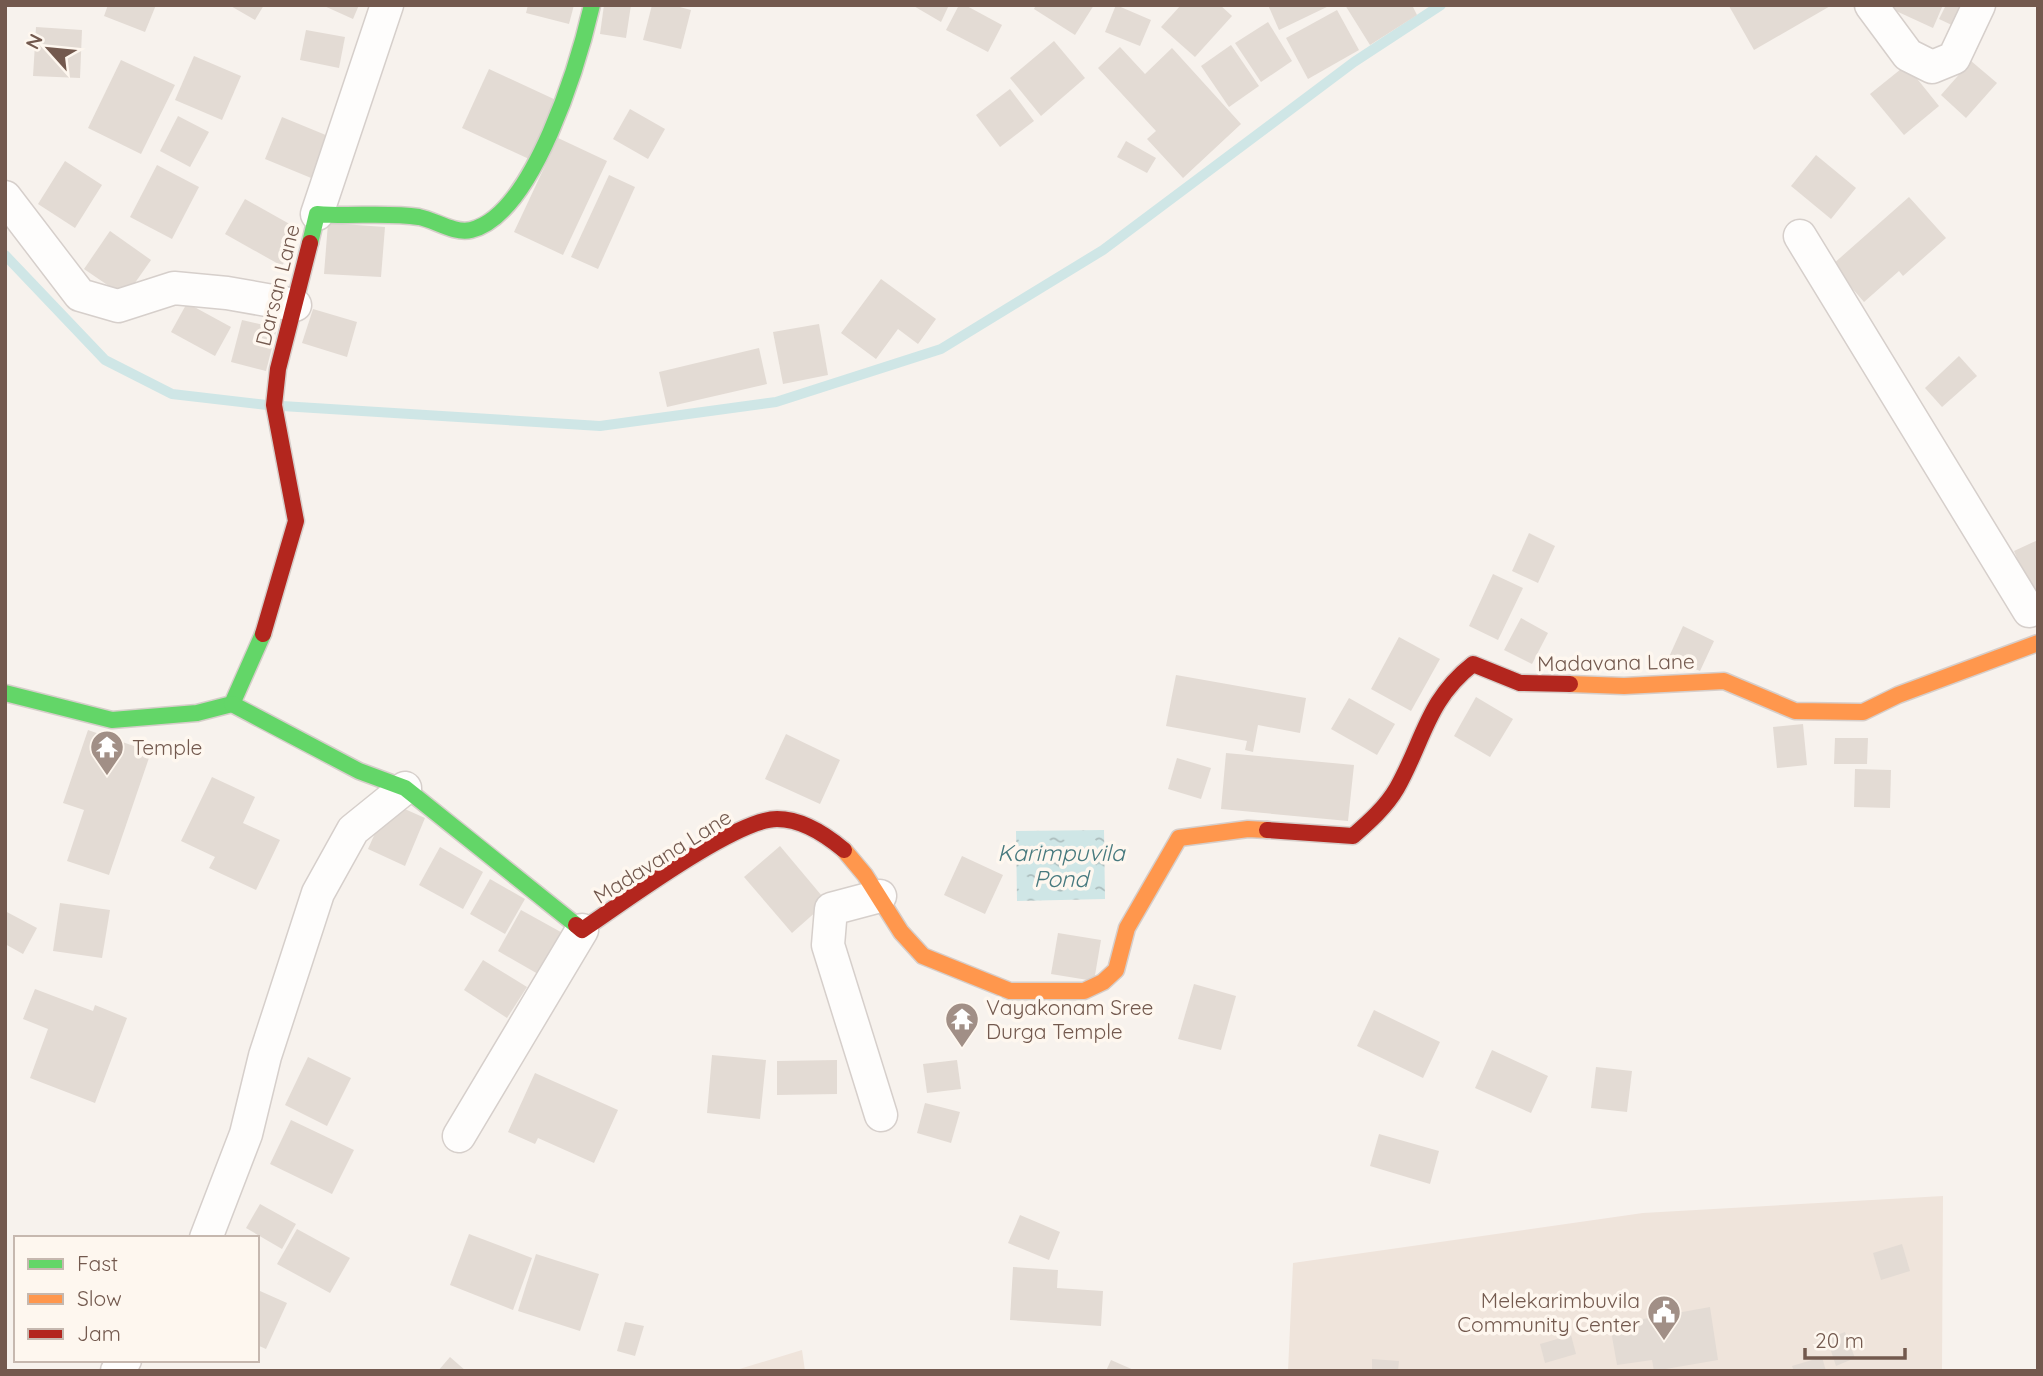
<svg xmlns="http://www.w3.org/2000/svg" width="2043" height="1376" font-family="Quicksand,sans-serif">
	<style>
		.residential { fill: #efe4db }
		.water { fill: url(#water-ripples) }
		.lines { fill: none; stroke-linecap: round; stroke-linejoin: round }
		.stream { stroke: #cfe6e6; stroke-width: 10 }
		.building { fill: #e3dbd4 }
		.street-casing { stroke: #d6cfcb; stroke-width: 35 }
		.fast-casing { stroke: #d6ceca; stroke-width: 19 }
		.slow-casing { stroke: #d6ceca; stroke-width: 19 }
		.jam-casing { stroke: #d6ceca; stroke-width: 19 }
		.street { stroke: #fefdfc; stroke-width: 32 }
		.fast { stroke: #63d668; stroke-width: 16 }
		.slow { stroke: #ff974d; stroke-width: 16 }
		.jam { stroke: #b3261e; stroke-width: 16 }
		.labels { text-anchor: middle; dominant-baseline: central; stroke-width: 7; stroke-linejoin: round; paint-order: stroke }
		.street-label { font-size: 21px; fill: #73594e; stroke: #fef7ef }
		.poi-label { font-size: 21px; fill: #73594e; stroke: #fef7ef; text-anchor: start }
		.water-label { font-size: 23px; font-style: italic; fill: #46797e; stroke: #fef7ef }
	</style>
	<defs>
		<pattern id="water-ripples" width="26" height="14" patternUnits="userSpaceOnUse" patternTransform="scale(1.75)"><rect width="26" height="14" fill="#cfe6e6"/><path d="M2 4q2-2 4 0t4 0M15 11q2-2 4 0t4 0" fill="none" stroke="#acbdbd"/></pattern>
	</defs>
	<rect width="100%" height="100%" fill="#f7f2ed"/>
	<g class="residential">
		<polygon points="1943,1196 1942,1371 1288,1371 1293,1263 1643,1213"/>
		<polygon points="802,1350 805,1371 733,1371"/>
	</g>
	<polygon class="water" points="1104,830 1105,899 1017,901 1016,831"/>
	<g class="lines">
		<g class="stream">
			<polyline points="5,255 105,360 172,394 267,405"/>
			<polyline points="282,406 600,426 776,402 941,349 1103,250 1354,62 1441,5"/>
		</g>
	</g>
	<g class="building">
		<polygon points="108,5 156,5 145,32 104,16"/>
		<polygon points="229,5 264,5 255,20"/>
		<polygon points="322,5 359,5 353,19"/>
		<polygon points="528,5 574,5 569,24 526,13"/>
		<polygon points="604,5 631,5 626,38 600,34"/>
		<polygon points="652,5 672,5 691,10 681,49 643,40"/>
		<polygon points="912,5 949,5 941,22"/>
		<polygon points="959,5 965,5 1002,25 988,52 946,30"/>
		<polygon points="1036,5 1094,5 1075,35 1034,9"/>
		<polygon points="1116,5 1151,20 1140,46 1105,32"/>
		<polygon points="1181,5 1220,5 1232,16 1195,57 1161,27"/>
		<polygon points="1268,5 1331,5 1279,30"/>
		<polygon points="1345,5 1412,5 1417,15 1370,45"/>
		<polygon points="1832,5 1754,50 1729,6 1730,5"/>
		<polygon points="1883,5 1943,5 1933,28"/>
		<polygon points="1946,5 1968,5 1956,27 1939,19"/>
		<polygon points="1337,10 1359,50 1308,79 1286,38"/>
		<polygon points="1268,22 1292,61 1261,82 1235,43"/>
		<polygon points="36,27 82,30 80,78 33,76"/>
		<polygon points="306,30 345,37 339,68 300,60"/>
		<polygon points="1054,41 1085,78 1041,116 1010,78"/>
		<polygon points="1231,45 1259,86 1229,107 1201,66"/>
		<polygon points="1120,47 1145,74 1172,48 1241,124 1183,178 1147,139 1156,131 1098,68"/>
		<polygon points="194,56 241,76 222,120 175,100"/>
		<polygon points="121,60 175,85 141,154 88,128"/>
		<polygon points="1971,61 1997,83 1966,118 1941,95"/>
		<polygon points="1906,65 1939,106 1904,135 1870,94"/>
		<polygon points="489,69 556,100 529,159 462,128"/>
		<polygon points="1010,89 1034,121 1000,147 976,115"/>
		<polygon points="630,109 665,129 648,159 613,139"/>
		<polygon points="178,116 209,132 190,167 160,151"/>
		<polygon points="282,117 333,138 316,180 265,159"/>
		<polygon points="558,138 607,161 563,255 514,232"/>
		<polygon points="1126,141 1156,158 1147,173 1117,157"/>
		<polygon points="1816,155 1856,188 1831,219 1791,186"/>
		<polygon points="65,161 102,185 75,228 38,204"/>
		<polygon points="157,165 199,187 172,239 130,217"/>
		<polygon points="609,175 635,187 598,269 571,257"/>
		<polygon points="1909,197 1946,238 1903,276 1899,271 1864,302 1832,265"/>
		<polygon points="245,199 302,231 282,266 225,234"/>
		<polygon points="328,223 385,227 381,277 324,274"/>
		<polygon points="110,231 151,260 125,297 84,269"/>
		<polygon points="881,279 936,319 918,344 898,329 876,359 841,333"/>
		<polygon points="187,303 231,327 215,356 171,332"/>
		<polygon points="313,309 357,322 347,357 302,343"/>
		<polygon points="242,320 277,328 266,371 231,362"/>
		<polygon points="819,324 828,375 783,384 773,332"/>
		<polygon points="759,348 767,384 667,407 659,372"/>
		<polygon points="1959,356 1977,376 1942,407 1925,388"/>
		<polygon points="1529,533 1555,546 1538,583 1512,571"/>
		<polygon points="2038,540 2038,592 2032,594 2014,551"/>
		<polygon points="1493,574 1523,588 1498,640 1469,626"/>
		<polygon points="1521,618 1548,633 1532,664 1504,650"/>
		<polygon points="1683,626 1714,641 1700,671 1669,657"/>
		<polygon points="1399,637 1440,659 1411,711 1371,689"/>
		<polygon points="1176,675 1306,698 1300,733 1258,725 1253,752 1245,750 1247,741 1166,726"/>
		<polygon points="1476,697 1513,719 1490,757 1454,736"/>
		<polygon points="1349,698 1395,724 1377,755 1331,729"/>
		<polygon points="1803,724 1807,765 1777,768 1773,727"/>
		<polygon points="88,730 151,752 109,875 67,861 84,810 63,803"/>
		<polygon points="786,734 840,760 820,804 765,779"/>
		<polygon points="1835,738 1868,738 1867,764 1834,764"/>
		<polygon points="1226,753 1354,765 1348,821 1221,809"/>
		<polygon points="1177,758 1211,768 1201,799 1168,789"/>
		<polygon points="1855,769 1891,770 1890,808 1854,807"/>
		<polygon points="212,777 255,797 243,823 280,840 256,890 209,868 215,857 181,841"/>
		<polygon points="389,802 425,818 405,866 368,849"/>
		<polygon points="780,846 827,902 792,933 744,877"/>
		<polygon points="440,847 483,872 463,909 419,885"/>
		<polygon points="962,856 1003,875 985,914 944,895"/>
		<polygon points="490,879 525,899 505,934 470,914"/>
		<polygon points="60,903 110,910 102,958 53,951"/>
		<polygon points="521,910 568,936 545,978 498,951"/>
		<polygon points="5,911 37,928 23,954 5,944"/>
		<polygon points="1058,933 1101,940 1094,981 1051,974"/>
		<polygon points="483,960 527,987 507,1018 464,990"/>
		<polygon points="1194,984 1236,996 1221,1050 1178,1039"/>
		<polygon points="35,989 93,1011 95,1005 127,1018 95,1103 30,1078 48,1029 23,1019"/>
		<polygon points="1374,1010 1440,1042 1423,1078 1357,1046"/>
		<polygon points="1492,1050 1548,1076 1531,1113 1475,1088"/>
		<polygon points="712,1055 766,1060 760,1119 707,1113"/>
		<polygon points="308,1057 351,1078 327,1126 285,1105"/>
		<polygon points="837,1060 837,1094 777,1095 777,1061"/>
		<polygon points="957,1060 961,1089 927,1093 923,1064"/>
		<polygon points="1596,1067 1632,1071 1627,1112 1591,1108"/>
		<polygon points="535,1073 618,1110 594,1163 538,1138 535,1144 508,1132"/>
		<polygon points="925,1103 960,1112 951,1143 917,1133"/>
		<polygon points="291,1120 354,1150 332,1194 270,1164"/>
		<polygon points="1379,1134 1439,1151 1430,1184 1370,1166"/>
		<polygon points="260,1204 296,1224 282,1249 246,1228"/>
		<polygon points="1020,1215 1060,1232 1049,1260 1008,1243"/>
		<polygon points="297,1229 350,1258 330,1293 277,1264"/>
		<polygon points="469,1234 532,1258 513,1310 450,1285"/>
		<polygon points="1902,1244 1910,1271 1881,1280 1873,1253"/>
		<polygon points="536,1254 599,1274 580,1331 518,1311"/>
		<polygon points="1013,1267 1058,1270 1057,1288 1103,1291 1101,1326 1010,1320"/>
		<polygon points="260,1291 287,1303 266,1349 257,1345 257,1298"/>
		<polygon points="1710,1307 1718,1360 1654,1371 1652,1360 1617,1365 1610,1325"/>
		<polygon points="625,1322 644,1326 635,1356 617,1351"/>
		<polygon points="1845,1332 1855,1358 1836,1366 1827,1339"/>
		<polygon points="1571,1335 1576,1354 1545,1363 1540,1344"/>
		<polygon points="450,1357 466,1371 438,1371"/>
		<polygon points="1822,1357 1826,1371 1794,1371 1792,1366"/>
		<polygon points="1372,1359 1399,1361 1398,1371 1372,1371"/>
		<polygon points="1111,1360 1136,1371 1106,1371"/>
	</g>
	<g class="lines">
		<g class="street-casing">
			<g id="street">
				<polyline points="1871,5 1908,55 1932,67 1954,58 1979,5"/>
				<polyline points="5,197 80,295 118,306 174,288 227,293 295,305"/>
				<polyline points="317,214 387,5"/>
				<polyline points="1800,236 2029,611"/>
				<polyline points="880,896 831,909 828,945 881,1115"/>
				<polyline points="459,1136 582,930"/>
				<polyline points="206,1238 246,1134 265,1056 318,893 353,830 405,788"/>
				<polyline points="117,1371 125,1360"/>
			</g>
		</g>
		<g class="fast-casing">
			<g id="fast">
				<path d="M 310,243 L 317,214 C 351,217 385,212 419,217 C 435,220 454,234 471,230 C 534,215 579,61 592,5"/>
				<polyline points="5,693 112,720 197,713 232,704 263,634"/>
				<polyline points="232,704 359,771 405,788 576,925"/>
			</g>
		</g>
		<g class="slow-casing">
			<g id="slow">
				<polyline points="1570,684 1624,686 1724,681 1795,711 1863,712 1898,695 2038,643"/>
				<polyline points="844,850 865,875 901,932 923,956 1010,991 1084,991 1103,982 1116,970 1127,928 1179,838 1248,829 1267,830"/>
			</g>
		</g>
		<g class="jam-casing">
			<g id="jam">
				<polyline points="263,634 296,521 274,405 278,369 310,243"/>
				<path d="M 1267,830 L 1353,836 C 1369,822 1386,807 1397,788 C 1424,740 1427,700 1473,664 L 1520,683 L 1570,684"/>
				<path d="M 576,925 L 582,930 C 621,904 735,819 777,819 C 801,819 825,834 844,850"/>
			</g>
		</g>
		<use href="#street" class="street"/>
		<use href="#fast" class="fast"/>
		<use href="#slow" class="slow"/>
		<use href="#jam" class="jam"/>
	</g>
	<defs>
		<g id="temple-pin" transform="scale(1.75)"><path d="M0 17L-7.5 6A9.5 9.5 0 1 1 7.5 6Z" fill="#a18f86" stroke="#fef7ef"/><path d="M0-6L5-2H3V0L6.5 2.5H4V6H1.5V3h-3V6H-4V2.5H-6.5L-3 0V-2H-5Z" fill="#fff"/></g>
		<g id="civic-pin" transform="scale(1.75)"><path d="M0 17L-7.5 6A9.5 9.5 0 1 1 7.5 6Z" fill="#a18f86" stroke="#fef7ef"/><path d="M-.6-6.5H3V-4.5H.6V-3L4-1V1h2V6H-6V1h2V-1L-.6-3ZM-1.2 2.5V6h2.4V2.5Z" fill="#fff"/></g>
	</defs>
	<g fill-rule="evenodd">
		<use href="#temple-pin" x="107" y="747"/>
		<use href="#temple-pin" x="962" y="1019"/>
		<use href="#civic-pin" x="1664" y="1312"/>
	</g>
	<g class="labels">
		<g class="street-label">
			<text transform="translate(277 285) rotate(-76)">Darsan Lane</text>
			<text transform="translate(1616 662) rotate(-1)">Madavana Lane</text>
			<text transform="translate(662 856) rotate(-32)">Madavana Lane</text>
		</g>
		<g class="poi-label">
			<text x="132" y="747">Temple</text>
			<text x="986" y="1007">Vayakonam Sree<tspan x="986" dy="24">Durga Temple</tspan></text>
			<text x="1640" y="1300" text-anchor="end">Melekarimbuvila<tspan x="1640" dy="24">Community Center</tspan></text>
		</g>
		<g class="water-label">
			<text x="1061" y="852">Karimpuvila<tspan x="1061" dy="26">Pond</tspan></text>
		</g>
	</g>
	<rect width="2043" height="1376" fill="none" stroke="#73594e" stroke-width="14"/>
	<rect x="14" y="1236" width="245" height="126" fill="#fef7ef" stroke="#c6b8af" stroke-width="2"/>
	<rect x="28" y="1259" width="35" height="10" fill="#63d668" stroke="#c6b8af" stroke-width="2"/>
	<text x="77" y="1271" font-size="21" fill="#73594e">Fast</text>
	<rect x="28" y="1294" width="35" height="10" fill="#ff974d" stroke="#c6b8af" stroke-width="2"/>
	<text x="77" y="1306" font-size="21" fill="#73594e">Slow</text>
	<rect x="28" y="1329" width="35" height="10" fill="#b3261e" stroke="#c6b8af" stroke-width="2"/>
	<text x="77" y="1341" font-size="21" fill="#73594e">Jam</text>
	<g transform="translate(49 49) rotate(297)" stroke="#fef7ef" stroke-width="5" paint-order="stroke">
	<path d="M0-5L12 26L0 18L-12 26Z" fill="#73594e"/>
	<text y="-10" font-size="19" font-weight="bold" text-anchor="middle" fill="#73594e">N</text>
	</g>
	<path d="M1805 1348v10h100v-10" fill="none" stroke="#73594e" stroke-width="3.5"/>
	<text x="1815" y="1348" font-size="21" fill="#73594e" stroke="#fef7ef" stroke-width="5" paint-order="stroke">20 m</text>
</svg>
